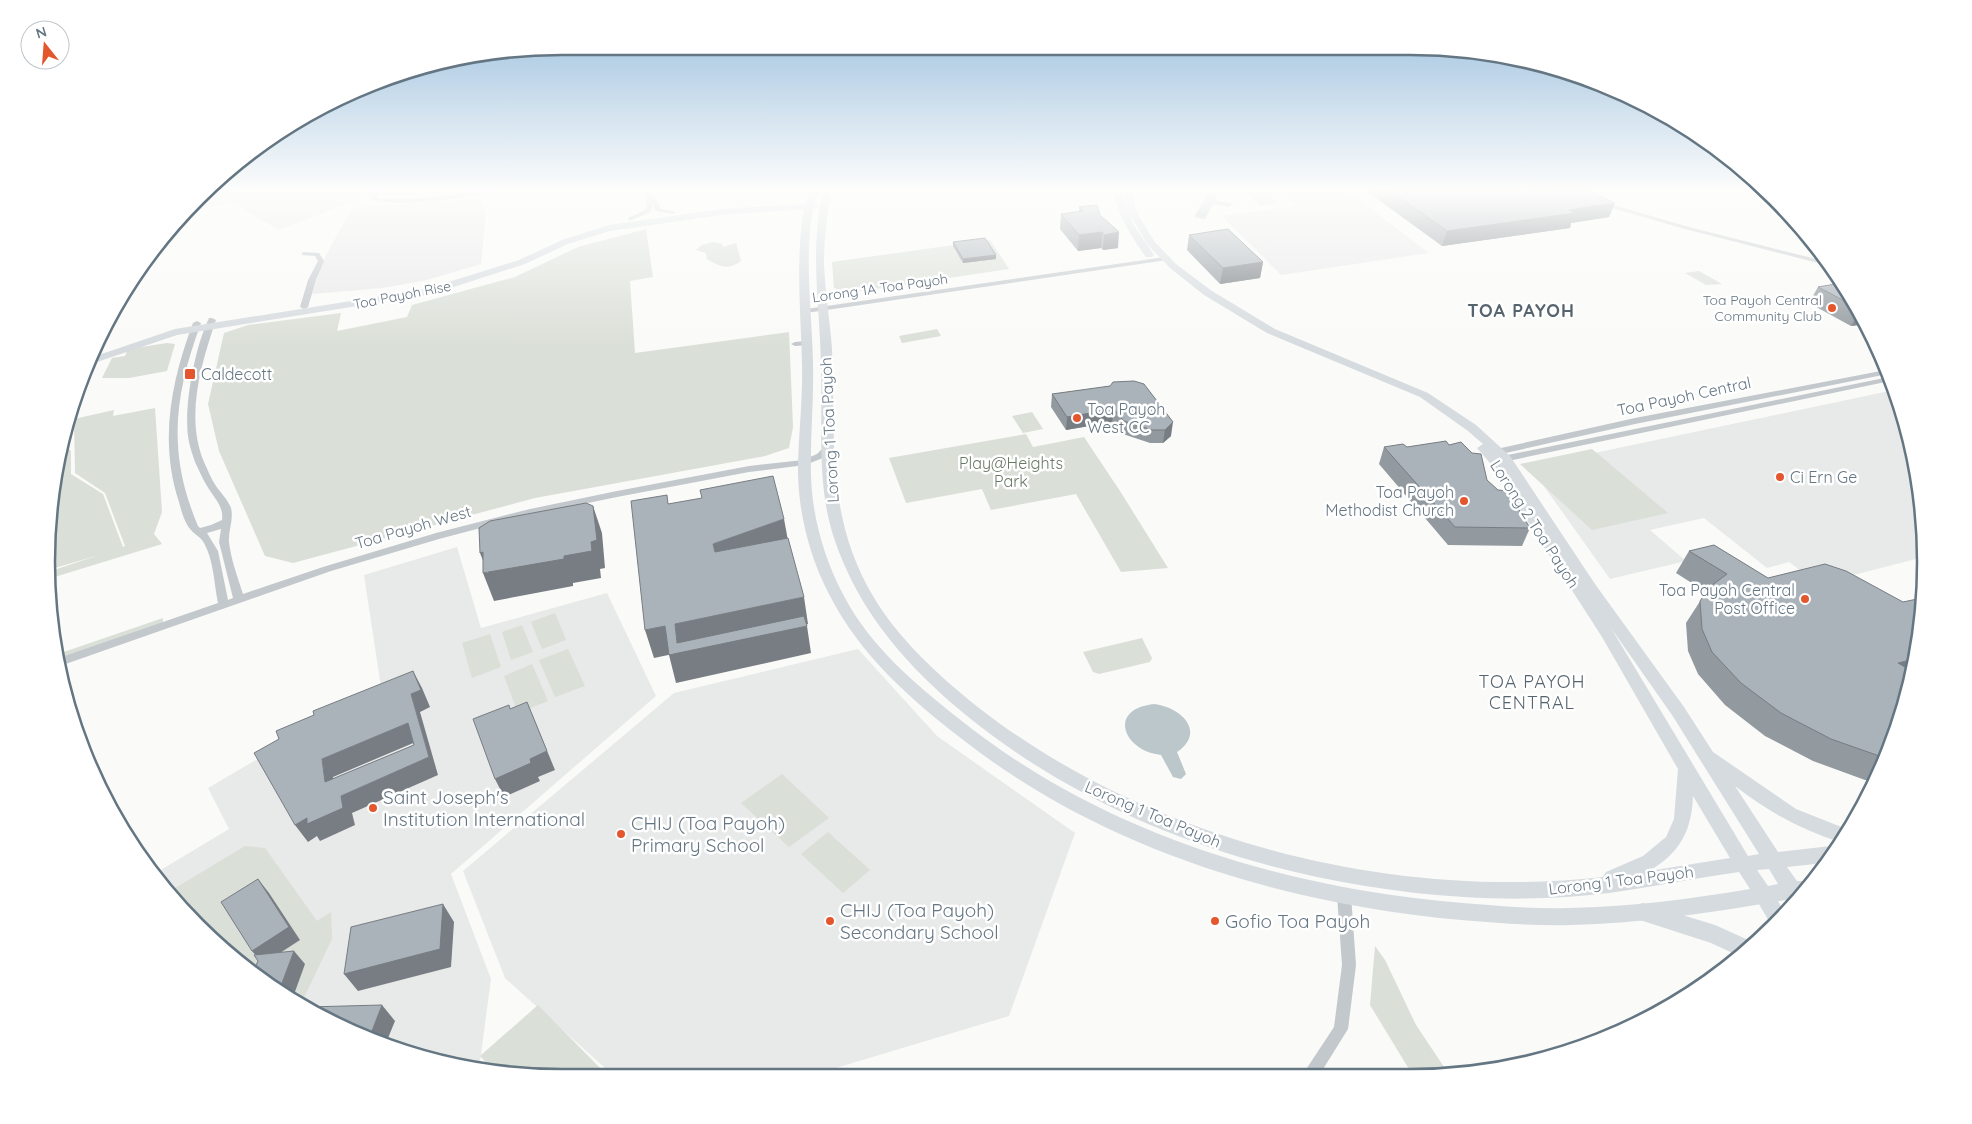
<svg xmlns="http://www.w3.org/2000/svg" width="1972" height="1124" font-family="Quicksand,sans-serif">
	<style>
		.built { fill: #e8e9e9 }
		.green { fill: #dadfd7 }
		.water { fill: #bbc7cb }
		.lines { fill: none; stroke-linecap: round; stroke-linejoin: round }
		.street { fill: #c3c8cc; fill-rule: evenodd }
		.secondary { fill: #d6dbdf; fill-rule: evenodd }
		.primary { fill: #d6dbdf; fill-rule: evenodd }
		.wall { fill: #929a9f }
		.shaded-wall { fill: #777d82 }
		.building { fill: #aab3b9; stroke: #777d82; fill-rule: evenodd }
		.poi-dot { fill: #e4572e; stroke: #fff; stroke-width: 2 }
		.labels { text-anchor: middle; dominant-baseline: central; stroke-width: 5; stroke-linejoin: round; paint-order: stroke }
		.far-street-label { font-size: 14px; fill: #657683; stroke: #fff }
		.far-poi-label { font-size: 14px; fill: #657683; stroke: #fff; text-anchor: end }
		.poi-label { font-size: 16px; fill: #657683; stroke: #fff; text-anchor: start }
		.street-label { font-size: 16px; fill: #657683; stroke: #fff }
		.park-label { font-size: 16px; fill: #687a64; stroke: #fff }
		.far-district-label { font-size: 18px; font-weight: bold; letter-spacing: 1px; fill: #57646e; stroke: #fff }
		.neighbourhood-label { font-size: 18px; letter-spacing: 1px; fill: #57646e; stroke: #fff }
		.near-poi-label { font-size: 19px; fill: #657683; stroke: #fff; text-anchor: start }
		.rim { fill: none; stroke: #657683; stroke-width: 2.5 }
	</style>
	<rect width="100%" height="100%" fill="#fafaf8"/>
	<g class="built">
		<polygon points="219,189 363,189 355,201 279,230 232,203 186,212 197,197"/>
		<polygon points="1278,189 1345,189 1429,253 1281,275 1222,216 1296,206"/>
		<polygon points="481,198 486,213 481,264 427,280 383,288 312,294 323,261 352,208"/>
		<polygon points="1894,390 1908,429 1925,529 1924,557 1818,584 1789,562 1767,568 1704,518 1650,530 1686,561 1610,579 1536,475 1542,464"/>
		<polygon points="457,547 481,628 607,593 656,696 451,874 491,979 479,1069 428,1060 304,1009 222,950 174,902 154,874 229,829 208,788 381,687 364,575"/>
		<polygon points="858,649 937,736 1075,833 1009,1016 809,1076 614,1076 505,978 463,871 674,693"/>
	</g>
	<g class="green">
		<polygon points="1262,189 1279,203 1260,206 1243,190"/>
		<polygon points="646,229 653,277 630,281 635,353 789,332 793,427 789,448 765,456 535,498 293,563 265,556 219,451 208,404 224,333 248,325 341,313 337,331 407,317 412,305 515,277 578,247"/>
		<polygon points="990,240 1009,269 848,293 834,288 832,262"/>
		<path d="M 713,242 L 722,244 L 723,247 L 736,243 L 741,261 C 728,271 719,266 707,259 L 706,253 L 696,250 L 702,245 Z"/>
		<polygon points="1699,271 1722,284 1706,285 1685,273"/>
		<polygon points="937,329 941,336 902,343 899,336"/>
		<polygon points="167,343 175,344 167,371 129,378 102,378 112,358 125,356 128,349"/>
		<polygon points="155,408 162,512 154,534 162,544 48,579 48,572 99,555 48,570 51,495 61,443 71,451 71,474 103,494 123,547 125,546 105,493 75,473 74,419 114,410 113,416"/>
		<polygon points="1032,412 1043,429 1023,433 1012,416"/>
		<polygon points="1026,434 1033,447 1084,437 1120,491 1168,568 1121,572 1076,494 991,510 982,489 906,503 889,458"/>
		<polygon points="1592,449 1668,513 1592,530 1520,464"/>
		<polygon points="555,613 566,640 542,649 531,622"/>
		<polygon points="163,618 163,624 56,661 55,655"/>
		<polygon points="522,625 533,652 511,660 502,632"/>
		<polygon points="490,634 501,667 472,678 462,643"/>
		<polygon points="1142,638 1152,658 1150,662 1099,674 1093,672 1083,652"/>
		<polygon points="568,649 585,686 555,697 539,660"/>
		<polygon points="532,664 548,701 518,713 504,676"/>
		<polygon points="782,774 829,818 789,847 741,803"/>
		<polygon points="828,832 870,870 843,893 801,854"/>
		<polygon points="245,846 265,848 317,921 331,912 332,939 300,1006 222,950 167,893"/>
		<polygon points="1375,946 1385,960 1416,1025 1448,1073 1412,1074 1370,1005"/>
		<polygon points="538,1005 608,1076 529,1077 494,1071 480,1056"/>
	</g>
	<g class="water">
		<polygon points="1208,193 1218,195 1215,200 1233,204 1229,207 1213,204 1205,219 1194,217"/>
		<path d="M 1154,704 C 1180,707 1207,731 1177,752 L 1186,774 L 1181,779 L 1173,777 L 1161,755 C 1123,751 1107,709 1154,704 Z"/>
	</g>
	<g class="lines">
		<g class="street">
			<path d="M 373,189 L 379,189 L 377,198 C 403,201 431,198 458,194 C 472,192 486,188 500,189 L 484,194 L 435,201 L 401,203 L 371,200 Z"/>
			<polygon points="644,189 650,189 651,196 655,196 661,209 675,212 675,214 656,211 653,205 650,212 632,220 628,220 628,218 645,210 647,206"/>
			<polygon points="1600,201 1689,227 1828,262 1830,266 1685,229 1598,204 1597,203"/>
			<polygon points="304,252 319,253 324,261 316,280 308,307 304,309 300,307 308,280 318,261 315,256 302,255 302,253"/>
			<polygon points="1165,257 1168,259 1167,260 806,313 802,311 806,309"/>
			<path d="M 209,318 L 212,318 L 216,320 C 201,364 185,417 204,462 C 208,470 211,479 216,486 C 221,493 228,500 231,508 C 234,519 228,531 229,542 C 231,560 238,578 243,594 L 323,567 L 436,533 L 530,509 L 617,491 L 749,466 L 803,460 L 817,454 L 825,446 L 831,446 L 832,448 L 823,458 L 805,465 L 749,472 L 617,497 L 530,515 L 439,539 L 331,571 L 57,667 L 56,659 L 218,603 C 214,584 214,561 204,543 C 201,537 195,535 191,530 C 185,524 181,510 179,502 C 159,442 171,381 193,323 L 197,321 L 201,323 C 174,396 167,453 198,526 L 200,528 L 211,525 L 222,520 C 224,506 214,498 207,486 C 202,478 199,470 195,462 C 192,453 189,445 188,436 C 184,404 195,347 209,318 ZM 221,529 L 219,542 L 233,598 L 228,600 L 218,551 L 207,533 Z"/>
			<polygon points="806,341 809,341 809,345 795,346 791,344 795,342"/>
			<polygon points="1886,370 1888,374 1635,424 1492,456 1488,453 1492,450 1635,418"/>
			<polygon points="1889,377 1890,381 1498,463 1494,460 1498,457"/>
			<polygon points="1344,889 1349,891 1351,895 1356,965 1348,1029 1320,1074 1303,1074 1334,1027 1342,965 1337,895 1339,891"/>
		</g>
		<g class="secondary">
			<path d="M 811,189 L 819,189 L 814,203 L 820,206 L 824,189 L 832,189 C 827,213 824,238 824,263 C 825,292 830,320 832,349 C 836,438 825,515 873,596 C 899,640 939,676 979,708 C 1149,840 1390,901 1603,877 L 1606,872 L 1643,856 L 1666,837 L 1674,819 L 1678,769 L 1602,637 L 1490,463 L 1477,448 L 1483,444 L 1468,431 L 1420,397 L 1267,333 L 1204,295 L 1170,268 L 1147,244 L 1128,211 L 1124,189 L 1132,189 L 1136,211 L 1154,241 L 1176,264 L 1212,291 L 1275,329 L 1428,393 L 1476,425 L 1510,456 L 1595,584 L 1684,707 L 1713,752 L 1796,809 L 1849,830 L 1840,842 C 1801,830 1767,811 1735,786 L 1778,852 L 1831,846 L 1835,848 L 1824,863 L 1787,867 L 1797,881 L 1809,881 L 1797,898 C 1722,911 1647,923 1571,925 C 1534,926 1497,923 1461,920 C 1284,904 1103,850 962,739 C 910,699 859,654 829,594 C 810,558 799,515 798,474 C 798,437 803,401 802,364 C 801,313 795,260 804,209 L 722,215 L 610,231 L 568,244 L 525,264 L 432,294 L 177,335 L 88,365 L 90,358 L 175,329 L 426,289 L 519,260 L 562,240 L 609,225 L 722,209 L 805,204 ZM 820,206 C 811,259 820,311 821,364 C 823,421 816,481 833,535 C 858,613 910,670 972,720 C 1110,830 1290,886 1464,897 C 1513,900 1561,899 1609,893 C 1653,887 1695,878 1739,872 L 1750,889 C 1690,899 1629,907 1568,908 C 1533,909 1498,906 1463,903 C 1282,888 1101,833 958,718 C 914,683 870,646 844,596 C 824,559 812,516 811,475 C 810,438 814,400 813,363 C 812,312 804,259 813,209 ZM 1611,628 L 1672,715 L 1759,854 L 1748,856 ZM 1693,796 L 1730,858 L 1649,871 C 1679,854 1692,831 1693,796 ZM 1769,869 L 1778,884 L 1768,886 L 1757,870 Z"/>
			<path d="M 1113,189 L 1121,189 L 1133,224 L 1154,255 L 1152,257 L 1146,257 C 1131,236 1117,215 1113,189 Z"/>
		</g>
		<g class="primary">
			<polygon points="207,189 215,189 208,193 202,193"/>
			<polygon points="1792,881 1799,884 1803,889 1792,904 1782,890 1785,884"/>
			<polygon points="1763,885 1770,888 1785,913 1773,928 1753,894 1756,888"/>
			<polygon points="1643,903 1715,925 1755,943 1739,956 1711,943 1643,921 1636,919 1633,912 1636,905"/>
		</g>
	</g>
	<g class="wall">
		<polygon points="1370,189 1538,189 1544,192 1578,191 1615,203 1609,217 1571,223 1570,228 1442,246 1369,193"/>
		<polygon points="1079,207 1100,215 1118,248 1103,250 1101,248 1078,251 1060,229 1061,214 1079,212"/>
		<polygon points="1189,235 1263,262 1260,278 1220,284 1187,250"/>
		<polygon points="953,242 996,255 996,259 963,263 953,246"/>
		<polygon points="1841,283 1866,324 1851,326 1809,303 1818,287"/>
		<polygon points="1134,381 1171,436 1163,443 1150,443 1123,434 1112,422 1066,430 1051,407 1052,394 1110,386"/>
		<polygon points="1384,447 1487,480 1530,528 1522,546 1448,545 1379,464"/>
		<polygon points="1714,545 1898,728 1874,781 1865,780 1813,761 1765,736 1725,705 1698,674 1688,651 1686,623 1706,592 1676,573 1689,551"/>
	</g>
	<g class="shaded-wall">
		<polygon points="1615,203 1609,217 1571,223 1570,228 1442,246 1447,231 1569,210"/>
		<polygon points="1102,232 1101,248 1078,251 1079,235"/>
		<polygon points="1119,232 1118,248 1103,250 1104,235"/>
		<polygon points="996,255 996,259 963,263 963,259"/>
		<polygon points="1263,262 1260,278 1220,284 1223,268"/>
		<polygon points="1859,313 1866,324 1851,326"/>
		<polygon points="1114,409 1112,422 1066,430 1067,417"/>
		<polygon points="1173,422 1171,436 1163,443 1165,430"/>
		<polygon points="593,506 602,533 605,568 600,569 601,578 573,583 573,586 494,601 483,573 488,573 480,553 483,552 564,556 591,542"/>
		<polygon points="784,519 789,546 719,571 713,544"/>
		<polygon points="804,597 808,624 682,651 807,626 811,653 676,683 669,655 677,643 675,624"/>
		<polygon points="665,626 673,654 654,658 645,630"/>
		<polygon points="1914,659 1910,677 1898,663"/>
		<polygon points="413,671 422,688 430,707 420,712 438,775 352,813 355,825 320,841 317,836 308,842 295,825 341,796 429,757 411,694"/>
		<polygon points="527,702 555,770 538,777 540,781 504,797 495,779"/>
		<polygon points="408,723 418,741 333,777 337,800 325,782 322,759"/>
		<polygon points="258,879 269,893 300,940 263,964 252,951"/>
		<polygon points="443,904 454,922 451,967 358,991 344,974"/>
		<polygon points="294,951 305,964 292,1000 279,991"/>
		<polygon points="382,1005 395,1021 386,1043 370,1036"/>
	</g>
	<g class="building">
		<polygon points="1387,189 1538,189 1544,192 1565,189 1575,189 1578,191 1587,190 1615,203 1569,210 1575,213 1447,231"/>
		<polygon points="1097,205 1100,215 1119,232 1104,235 1102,232 1079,235 1061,214 1083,211 1079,207"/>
		<polygon points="1228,229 1263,262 1223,268 1189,235"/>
		<polygon points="985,238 996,255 963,259 953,242"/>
		<polygon points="1841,283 1856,307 1818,287"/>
		<polygon points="1134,381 1144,384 1173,422 1165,430 1152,430 1124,421 1114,409 1067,417 1052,394 1110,386 1113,382"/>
		<polygon points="1446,441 1449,445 1461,442 1472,453 1481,454 1487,480 1498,490 1508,491 1530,528 1455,527 1384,447 1403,444 1407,447"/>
		<polygon points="773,476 784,519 713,544 715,552 788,538 804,597 675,624 677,643 804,616 807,626 669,655 665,626 645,630 631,501 667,495 668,504 702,498 700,490"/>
		<polygon points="586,503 593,506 597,540 591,542 592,551 564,556 564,559 483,573 483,552 480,553 479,528 490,521"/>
		<polygon points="1714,545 1768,578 1825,564 1846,571 1903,602 1922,598 1921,630 1914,659 1898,663 1912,671 1898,728 1885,758 1831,739 1781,713 1741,683 1712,652 1702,629 1700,601 1711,586 1727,574 1689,551"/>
		<path d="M 413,671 L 421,690 L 411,694 L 429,757 L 341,796 L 343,808 L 307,824 L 307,818 L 295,825 L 254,753 L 279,739 L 276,731 L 314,715 L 313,711 ZM 408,723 L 414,745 L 325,782 L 322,759 Z"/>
		<polygon points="527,702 547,751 530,759 531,763 495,779 473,719 509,705 510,709"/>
		<polygon points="258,879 289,927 252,951 221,902"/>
		<polygon points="443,904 440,949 344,974 351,927"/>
		<polygon points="294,951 279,991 253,972 258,961 254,955"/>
		<polygon points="382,1005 370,1036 306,1009 307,1007"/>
	</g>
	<linearGradient id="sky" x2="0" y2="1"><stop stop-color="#96bcdc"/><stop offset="0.55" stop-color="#fdfdfc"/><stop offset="1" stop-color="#fdfdfc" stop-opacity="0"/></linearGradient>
	<rect width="1972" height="346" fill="url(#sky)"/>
	<g class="poi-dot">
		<circle cx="1832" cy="308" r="5"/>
		<rect x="184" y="368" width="12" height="12" rx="2.5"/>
		<circle cx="1077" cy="418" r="5"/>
		<circle cx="1780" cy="477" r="5"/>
		<circle cx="1464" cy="501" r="5"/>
		<circle cx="1805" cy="599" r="5"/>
		<circle cx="373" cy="808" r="5"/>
		<circle cx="621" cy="834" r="5"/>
		<circle cx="830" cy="921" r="5"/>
		<circle cx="1215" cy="921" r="5"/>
	</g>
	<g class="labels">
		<g class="far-street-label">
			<text transform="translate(880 288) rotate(-8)">Lorong 1A Toa Payoh</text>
			<text transform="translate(402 295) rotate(-11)">Toa Payoh Rise</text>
		</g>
		<g class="far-poi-label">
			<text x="1822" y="300">Toa Payoh Central<tspan x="1822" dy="16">Community Club</tspan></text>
		</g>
		<g class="poi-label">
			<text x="201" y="374">Caldecott</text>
			<text x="1087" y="409">Toa Payoh<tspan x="1087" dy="18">West CC</tspan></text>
			<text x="1790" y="477">Ci Ern Ge</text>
			<text x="1454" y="492" text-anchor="end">Toa Payoh<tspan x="1454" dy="18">Methodist Church</tspan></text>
			<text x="1795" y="590" text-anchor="end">Toa Payoh Central<tspan x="1795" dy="18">Post Office</tspan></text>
		</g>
		<g class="street-label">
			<text transform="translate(1684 396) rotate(-12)">Toa Payoh Central</text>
			<text transform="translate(829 430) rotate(-93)">Lorong 1 Toa Payoh</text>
			<text transform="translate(1535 524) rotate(57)">Lorong 2 Toa Payoh</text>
			<text transform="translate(413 527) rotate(-16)">Toa Payoh West</text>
			<text transform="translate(1153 814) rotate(23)">Lorong 1 Toa Payoh</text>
			<text transform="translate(1621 880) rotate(-7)">Lorong 1 Toa Payoh</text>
		</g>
		<g class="park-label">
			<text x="1011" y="463">Play@Heights<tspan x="1011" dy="18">Park</tspan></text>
		</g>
		<g class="far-district-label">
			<text x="1521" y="310">TOA PAYOH</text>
		</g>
		<g class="neighbourhood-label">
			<text x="1532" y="681">TOA PAYOH<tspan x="1532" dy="21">CENTRAL</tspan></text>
		</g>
		<g class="near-poi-label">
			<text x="383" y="797">Saint Joseph's<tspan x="383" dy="22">Institution International</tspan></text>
			<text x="631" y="823">CHIJ (Toa Payoh)<tspan x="631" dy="22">Primary School</tspan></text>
			<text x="840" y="910">CHIJ (Toa Payoh)<tspan x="840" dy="22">Secondary School</tspan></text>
			<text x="1225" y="921">Gofio Toa Payoh</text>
		</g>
	</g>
	<path d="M0 0H1972V1124H0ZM562 55H1410A507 507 0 0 1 1917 562V562A507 507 0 0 1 1410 1069H562A507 507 0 0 1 55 562V562A507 507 0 0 1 562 55Z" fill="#fff" fill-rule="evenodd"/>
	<path class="rim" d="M562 55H1410A507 507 0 0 1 1917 562V562A507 507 0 0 1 1410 1069H562A507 507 0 0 1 55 562V562A507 507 0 0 1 562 55Z"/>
	<g transform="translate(45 45) rotate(343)"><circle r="24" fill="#ffffff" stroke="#c1c8cd"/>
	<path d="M0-4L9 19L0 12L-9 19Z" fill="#e4572e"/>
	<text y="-8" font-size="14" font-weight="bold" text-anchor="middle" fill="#657683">N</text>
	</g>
</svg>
